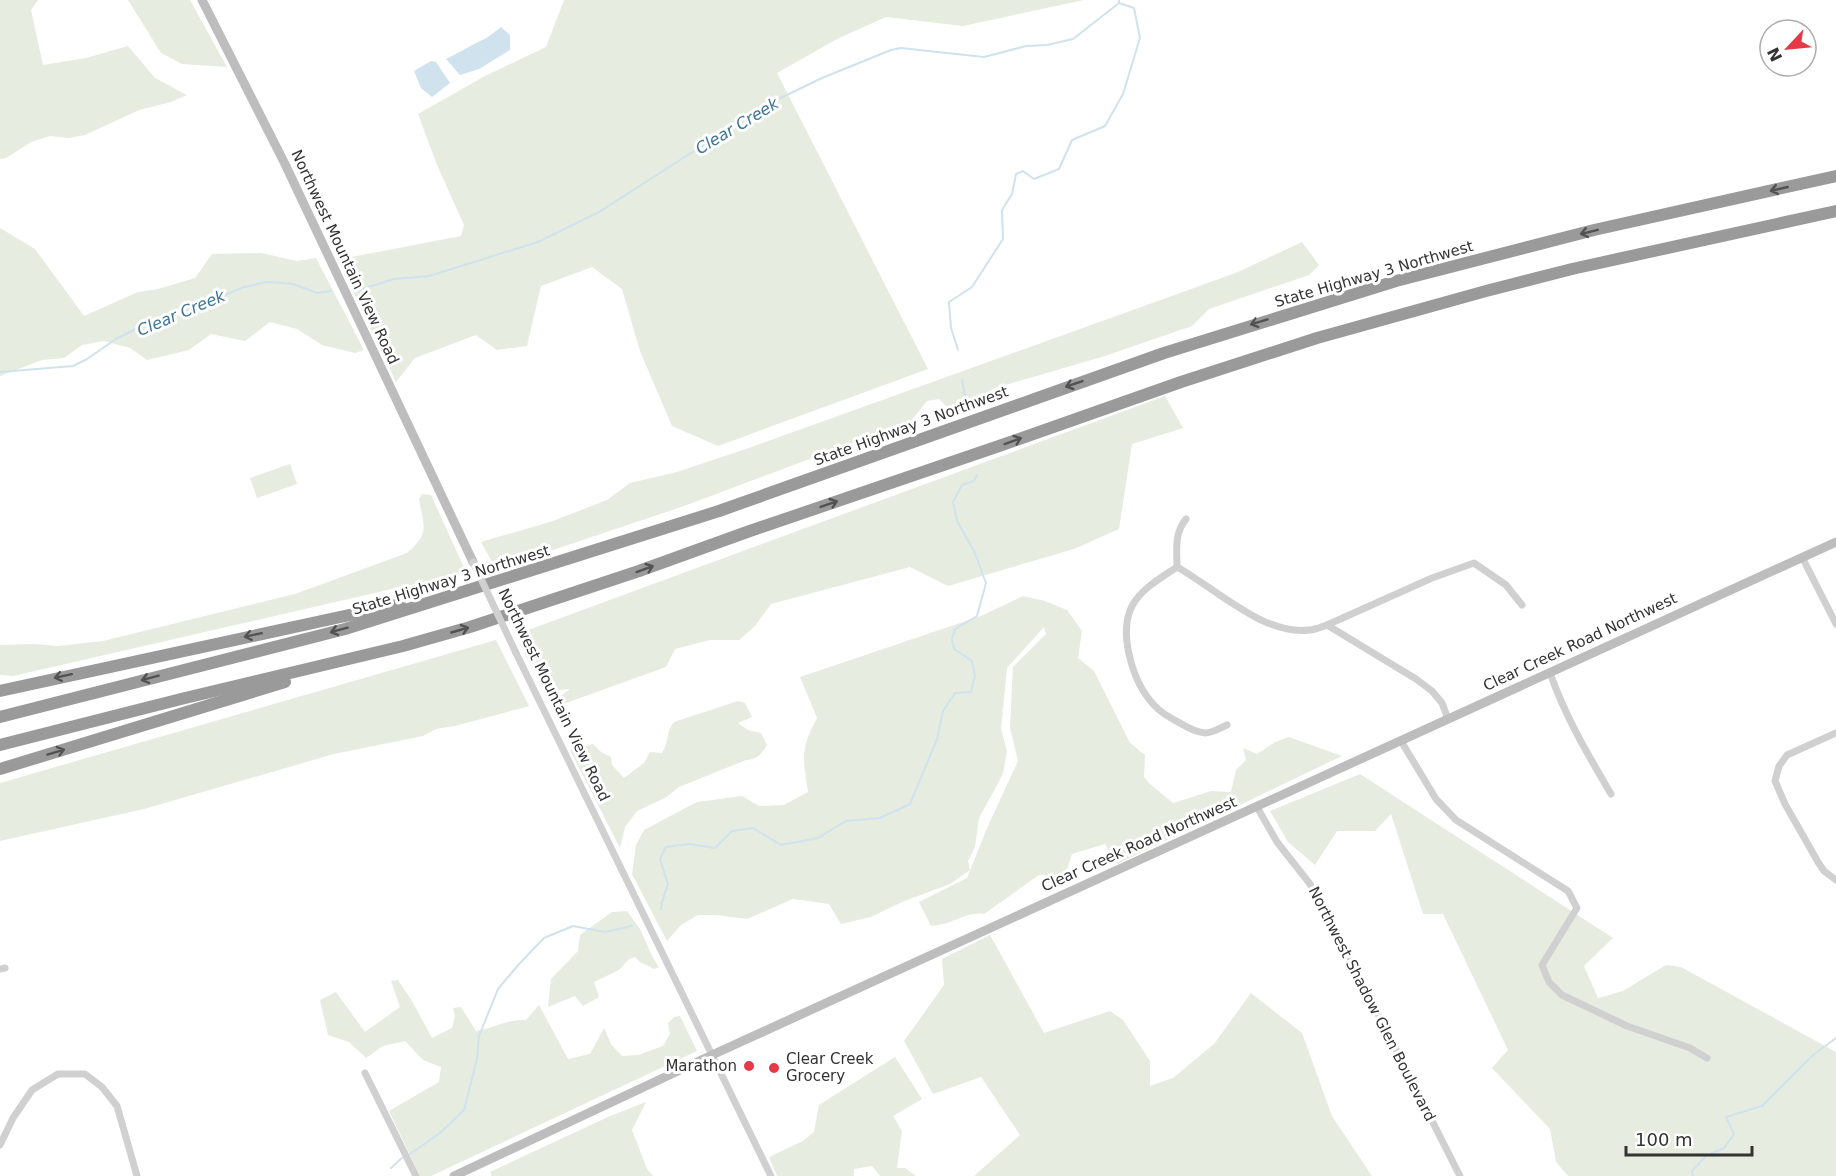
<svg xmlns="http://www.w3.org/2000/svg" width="1836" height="1176" font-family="'DejaVu Sans',sans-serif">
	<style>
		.green { fill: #e6ecdf }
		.water { fill: #cfe2ee }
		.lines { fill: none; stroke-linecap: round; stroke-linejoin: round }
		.stream { stroke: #cfe2ee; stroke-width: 2 }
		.street { stroke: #d0d0d0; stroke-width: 7 }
		.secondary { stroke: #bdbdbd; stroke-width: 9 }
		.highway { stroke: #9a9a9a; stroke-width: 12 }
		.street-bridge { stroke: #d0d0d0; stroke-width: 7 }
		.oneway { stroke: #525252 }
		.poi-dot { fill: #e63946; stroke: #fff; stroke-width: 2 }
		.labels { text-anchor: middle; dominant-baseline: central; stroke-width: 6; stroke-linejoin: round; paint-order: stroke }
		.street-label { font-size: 15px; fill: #333; stroke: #fff }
		.poi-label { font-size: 15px; fill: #333; stroke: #fff; text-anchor: start }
		.water-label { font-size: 16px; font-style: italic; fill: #3f7597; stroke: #fff }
	</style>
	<rect width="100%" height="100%" fill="#fff"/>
	<g class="green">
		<polygon points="0,0 38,0 31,10 43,65 86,58 128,46 155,78 187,95 171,102 139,110 85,135 69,138 50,136 31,142 6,158 0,159"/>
		<polygon points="128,0 190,0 227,67 182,64 161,53"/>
		<polygon points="564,0 1084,0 963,26 886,17 837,39 777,73 928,369 718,446 672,426 640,351 622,289 592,267 541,286 527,346 497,350 476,335 415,358 396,382 358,303 341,259 461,236 464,225 437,165 418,114 485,76 546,47"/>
		<polygon points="0,228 35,249 84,316 138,292 158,289 195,278 212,254 261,253 297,261 316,258 364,350 355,353 322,345 297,329 270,322 245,341 211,334 189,350 147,360 130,348 104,341 82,345 64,358 42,360 0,376"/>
		<polygon points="1302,242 1319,265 1309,275 1209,309 1192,326 1105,356 995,388 974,401 949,409 939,399 927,401 911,421 684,506 496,569 481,542 553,521 607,500 630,483 677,472 743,450 1183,292 1238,272"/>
		<polygon points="1165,396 1183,428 1132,444 1119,529 1074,549 948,586 910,567 771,604 754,627 739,640 710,640 675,649 666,667 555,707 557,699 570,689 549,691 540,674 525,655 520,633"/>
		<polygon points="290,464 297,484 257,498 250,478"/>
		<path d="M 422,494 L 431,495 L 466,572 L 13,676 L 0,675 L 0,645 L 34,644 L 58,646 L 103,641 L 295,594 L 407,553 C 430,533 424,527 419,499 Z"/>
		<path d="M 1023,596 L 1045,601 L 1067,610 L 1082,631 L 1078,658 L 1094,671 L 1130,743 L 1145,755 L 1144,777 L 1150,784 L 1173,803 L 1211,791 L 1231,792 L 1236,770 L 1246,760 L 1243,748 L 1257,754 L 1275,742 L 1289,737 L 1342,756 L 1117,864 L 1105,844 L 1072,854 L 1065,876 L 1039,875 L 984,914 C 965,911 951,926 931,926 L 919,902 L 967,878 L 988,826 L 1018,761 L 1010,728 L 1013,667 L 1046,634 L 1044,627 L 1007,668 L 1001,729 L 1007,751 L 1003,774 L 979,818 L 975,847 L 968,861 L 970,870 L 950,884 L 902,902 L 871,917 L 841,924 L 829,904 L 793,899 L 747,919 L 716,915 L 698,915 L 681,925 L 667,941 L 632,874 L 636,845 L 644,830 L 697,802 L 742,796 L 759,806 L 784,805 L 808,792 C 803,757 800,750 817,718 L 800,677 L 981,616 Z"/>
		<polygon points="496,640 529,706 455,726 436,729 423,736 334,754 144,809 0,841 0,783"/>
		<path d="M 738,701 L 745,703 L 752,717 L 738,723 L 748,730 L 761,733 L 767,745 C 761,755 757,759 746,760 L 679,787 L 665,798 L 637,811 L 625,827 L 620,848 L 570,750 L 593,744 L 601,752 L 611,757 L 612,765 L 624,778 L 644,763 L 650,752 L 662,753 C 669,742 666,731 674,722 Z"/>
		<polygon points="1360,774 1613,938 1584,966 1598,998 1623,991 1666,965 1681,967 1836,1052 1836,1176 1568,1176 1556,1162 1550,1129 1492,1068 1508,1050 1443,914 1423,914 1391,814 1375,831 1337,831 1315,865 1288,842 1270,811"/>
		<polygon points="627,911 640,929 653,958 659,967 654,969 640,962 635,957 629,959 619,970 594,982 599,997 583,1006 575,996 548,1007 551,979 578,951 580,935 612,912"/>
		<polygon points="990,935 1044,1033 1110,1011 1123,1020 1150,1061 1150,1086 1173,1078 1214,1044 1251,993 1302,1033 1332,1116 1372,1176 974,1176 1020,1135 981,1077 933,1094 904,1041 944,985 942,959"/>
		<path d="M 398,980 L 412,1001 L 432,1038 L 452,1028 L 455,1016 L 453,1008 L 461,1007 L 476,1031 C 494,1028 509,1019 526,1020 L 539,1005 L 568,1059 L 590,1054 L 604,1028 L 611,1044 L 622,1056 L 638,1055 L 663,1046 L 670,1034 L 668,1023 L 674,1017 L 680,1016 L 697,1051 L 431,1176 L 420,1176 L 389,1111 L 439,1082 L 441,1067 L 423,1060 L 405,1041 L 383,1046 L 366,1058 L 349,1042 L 328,1035 L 320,1000 L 336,992 L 365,1032 L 400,1007 L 391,981 Z"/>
		<polygon points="895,1057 922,1099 893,1116 902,1131 897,1168 905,1168 916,1176 880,1176 872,1166 854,1169 854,1176 777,1176 769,1157 803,1141 814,1132 819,1105"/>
		<polygon points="646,1102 632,1130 647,1169 653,1176 492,1176 490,1172 608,1117"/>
	</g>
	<g class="water">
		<polygon points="501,27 510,35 510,50 479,69 460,75 446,59 488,37"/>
		<polygon points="431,61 436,62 450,83 432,97 421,88 414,71"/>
	</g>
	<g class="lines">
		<g class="stream">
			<polyline points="359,290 394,279 429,276 538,242 599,212 764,106 822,78 891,50 901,48 984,57 1026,46 1047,45 1073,39 1119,3 1119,0"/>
			<polyline points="958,350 951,328 949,302 972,287 1003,239 1002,210 1012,194 1016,174 1023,171 1034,179 1059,169 1072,140 1105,126 1123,94 1140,38 1134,8 1119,3"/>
			<polyline points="0,372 73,366 87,359 116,339 150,322 166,319 244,287 267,282 283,283 293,284 317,293 331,291"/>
			<polyline points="962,380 966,400"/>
			<polyline points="661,910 662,902 668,884 660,859 666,847 689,844 715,848 732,831 753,828 781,845 818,838 846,821 880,818 910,804 937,739 943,711 955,693 971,692 975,676 972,661 954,649 952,639 955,629 977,616 986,583 974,551 957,521 953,502 962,485 974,481 977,475"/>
			<polyline points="410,1154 440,1133 464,1110 477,1059 479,1036 498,989 519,964 544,938 573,926 605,932 632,926"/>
			<polyline points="391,1168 402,1158"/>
			<polyline points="1693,1176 1692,1171 1706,1156 1724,1148 1734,1134 1726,1117 1762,1106 1812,1056 1836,1038"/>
		</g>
		<g class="street">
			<polyline points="1802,557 1836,624"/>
			<path d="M 1177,567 C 1215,588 1264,636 1309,630 C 1315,630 1321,627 1327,625 L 1432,578 L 1474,563 L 1506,585 L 1522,605"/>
			<path d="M 1177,567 C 1161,578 1142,588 1132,606 C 1118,634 1133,683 1154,705 C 1161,713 1170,718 1180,723 C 1188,728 1196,732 1205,733 C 1213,733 1220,728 1227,725"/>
			<path d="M 1177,567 C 1177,549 1174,534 1186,519"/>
			<polyline points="1327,625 1416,679 1432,691 1442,703 1448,719"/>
			<polyline points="516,653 771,1176"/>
			<path d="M 1550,673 C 1566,718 1587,753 1611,794"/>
			<polyline points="1836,733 1787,755 1779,766 1775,781 1785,804 1818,862 1824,871 1836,880"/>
			<polyline points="1401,741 1436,799 1456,820 1568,891 1577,908 1542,965 1549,982 1562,995 1627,1026 1690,1048 1707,1058"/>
			<polyline points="1257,807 1277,842 1310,884 1329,917 1460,1176"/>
			<polyline points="0,969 5,968"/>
			<polyline points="365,1073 416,1176"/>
			<polyline points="0,1145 13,1118 32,1090 58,1074 85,1074 102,1087 117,1106 137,1176"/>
		</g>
		<g class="secondary">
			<polyline points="202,0 285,164 473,562"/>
			<polyline points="454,1176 712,1055 1836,542"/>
		</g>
		<g class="highway">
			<polyline points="0,691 400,604"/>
			<polyline points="0,717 345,629 475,588 719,511 1164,353 1396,281 1594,230 1836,176"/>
			<polyline points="0,745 181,699 403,646 470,627 639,571 747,532 999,446 1181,382 1317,338 1486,291 1572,269 1836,211"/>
			<polyline points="0,769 285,682"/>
		</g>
		<polyline class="street-bridge" points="473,562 516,653"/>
	</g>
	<defs><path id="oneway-shaft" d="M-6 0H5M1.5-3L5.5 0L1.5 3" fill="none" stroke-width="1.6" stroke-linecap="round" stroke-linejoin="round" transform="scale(1.5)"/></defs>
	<g class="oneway">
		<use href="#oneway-shaft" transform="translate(1779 189) rotate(167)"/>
		<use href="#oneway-shaft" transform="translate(1589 232) rotate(166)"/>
		<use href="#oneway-shaft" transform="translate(1259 322) rotate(163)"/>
		<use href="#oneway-shaft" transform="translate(1074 384) rotate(161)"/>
		<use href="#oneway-shaft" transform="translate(1013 441) rotate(-20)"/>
		<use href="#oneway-shaft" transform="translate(829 504) rotate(-19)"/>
		<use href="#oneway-shaft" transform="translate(645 569) rotate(-20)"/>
		<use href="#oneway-shaft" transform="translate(339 630) rotate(165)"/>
		<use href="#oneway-shaft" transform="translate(460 630) rotate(-16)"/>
		<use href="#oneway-shaft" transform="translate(253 635) rotate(168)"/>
		<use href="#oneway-shaft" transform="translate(63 676) rotate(168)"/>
		<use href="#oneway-shaft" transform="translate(150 678) rotate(165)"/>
		<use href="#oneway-shaft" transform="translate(56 752) rotate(-17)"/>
	</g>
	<g class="poi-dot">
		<circle cx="749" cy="1066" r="6"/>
		<circle cx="774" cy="1068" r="6"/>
	</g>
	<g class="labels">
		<g class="street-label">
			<text transform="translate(345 257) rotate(65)">Northwest Mountain View Road</text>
			<text transform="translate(1374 274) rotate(-16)">State Highway 3 Northwest</text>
			<text transform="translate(911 426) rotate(-20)">State Highway 3 Northwest</text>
			<text transform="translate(451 580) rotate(-17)">State Highway 3 Northwest</text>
			<text transform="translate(1580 642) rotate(-25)">Clear Creek Road Northwest</text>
			<text transform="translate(554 695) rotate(64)">Northwest Mountain View Road</text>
			<text transform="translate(1139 844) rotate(-24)">Clear Creek Road Northwest</text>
			<text transform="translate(1372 1004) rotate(63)">Northwest Shadow Glen Boulevard</text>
		</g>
		<g class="poi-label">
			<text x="786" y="1059">Clear Creek<tspan x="786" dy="17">Grocery</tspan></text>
			<text x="737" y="1066" text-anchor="end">Marathon</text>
		</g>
		<g class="water-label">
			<text transform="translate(737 126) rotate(-31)">Clear Creek</text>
			<text transform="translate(181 313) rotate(-23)">Clear Creek</text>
		</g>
	</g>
	<g transform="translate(1788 48) rotate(244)"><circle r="28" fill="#ffffff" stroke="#adadad" stroke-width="1.5"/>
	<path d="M0-4.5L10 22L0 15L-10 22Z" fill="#e63946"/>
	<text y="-9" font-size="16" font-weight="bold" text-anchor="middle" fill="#333333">N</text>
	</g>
	<path d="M1626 1146v9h126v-9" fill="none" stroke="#333333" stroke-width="3"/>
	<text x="1635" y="1146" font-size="18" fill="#333333" stroke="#ffffff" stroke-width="4.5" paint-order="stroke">100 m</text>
</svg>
